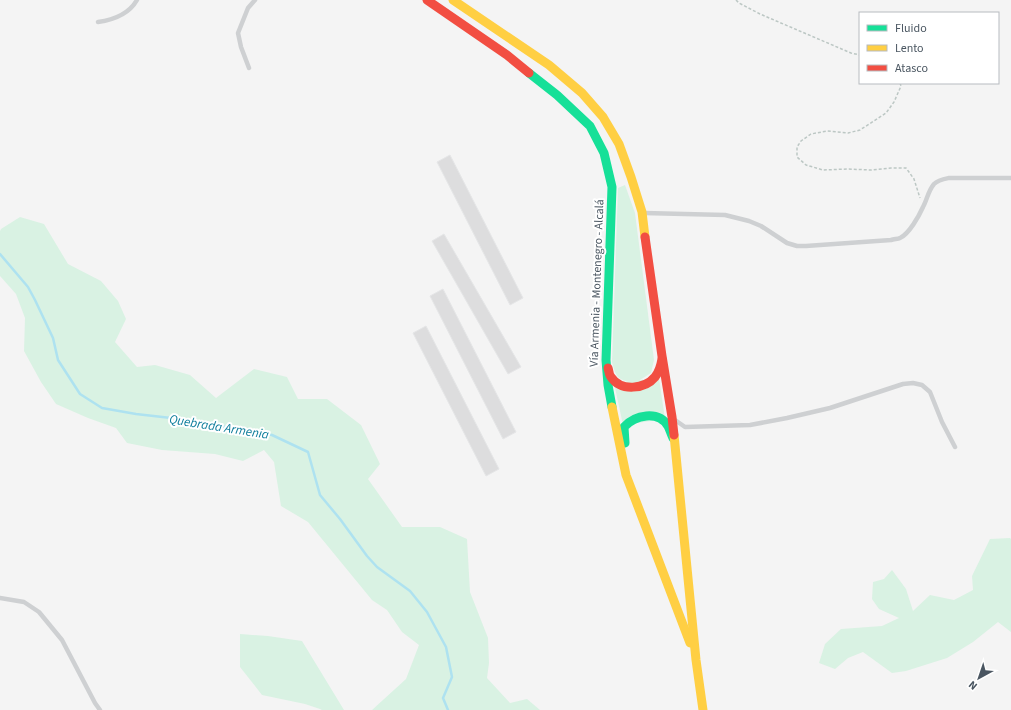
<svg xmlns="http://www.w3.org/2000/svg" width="1011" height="710" font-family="'Source Sans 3',sans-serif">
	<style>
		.green { fill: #d9f2e3 }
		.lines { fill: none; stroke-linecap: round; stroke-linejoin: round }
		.stream { stroke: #aee2f0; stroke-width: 2.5 }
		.building { fill: #ddddde; stroke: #e5e6e7 }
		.path { stroke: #bcc7c4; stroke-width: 1.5; stroke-dasharray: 3 2; stroke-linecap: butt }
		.lane { stroke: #ced0d2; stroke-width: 4.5 }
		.fast { stroke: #16e098; stroke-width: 9 }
		.slow { stroke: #ffcf43; stroke-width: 9 }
		.jam { stroke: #f24e42; stroke-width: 9 }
		.labels { text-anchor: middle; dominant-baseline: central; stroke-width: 4; stroke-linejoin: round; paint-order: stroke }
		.street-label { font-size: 12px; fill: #4a5661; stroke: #fff }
		.water-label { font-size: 13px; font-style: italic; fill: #0c7c9b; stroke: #fff }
	</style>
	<rect width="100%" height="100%" fill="#f4f4f4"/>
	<g class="green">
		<path d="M 625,185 L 635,213 L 654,360 L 651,373 L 635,383 C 618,380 616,378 612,362 L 618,188 Z"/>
		<polygon points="20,217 44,224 68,264 101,281 118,301 126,319 115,342 137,367 155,365 190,375 216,398 254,369 287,377 298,399 327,399 361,425 380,464 368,479 402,527 440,527 467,539 470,592 488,638 489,663 487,678 510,703 527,699 540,710 372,710 406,679 419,645 402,632 387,610 372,600 308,522 281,506 274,462 264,450 243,461 215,454 162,450 127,443 116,428 88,418 56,404 41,382 24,351 25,318 16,294 0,276 0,231 1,229"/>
		<polygon points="659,378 665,419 623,425 614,383"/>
		<polygon points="1010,538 1011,539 1011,632 998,622 973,642 947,658 906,671 892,673 863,652 848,658 835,669 819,663 825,644 841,629 882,626 899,618 879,609 872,599 873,582 884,579 892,570 906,589 913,611 930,595 954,600 973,590 972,576 990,539"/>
		<polygon points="240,634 268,636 302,641 344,710 322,710 320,709 305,704 262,695 240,667"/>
	</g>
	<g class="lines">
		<polyline class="stream" points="0,254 28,287 35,300 53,338 58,360 80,394 102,408 136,414 180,419 272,435 308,452 320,495 340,519 367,556 377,567 410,591 427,612 446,647 452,677 443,698 448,710"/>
	</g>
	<g class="building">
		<polygon points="450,155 523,298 510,305 437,162"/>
		<polygon points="444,234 521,367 508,374 432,241"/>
		<polygon points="443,289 516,432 503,439 430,296"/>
		<polygon points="426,326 499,469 486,476 413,333"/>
	</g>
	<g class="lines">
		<g class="path">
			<polyline points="736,0 739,3 760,14 851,53 860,55"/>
			<polyline points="900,83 901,86 894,102 886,113 860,130 848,133 827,131 811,134 801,141 797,147 797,157 806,165 823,170 847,169 871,170 891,168 906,168 914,179 920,198"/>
		</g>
		<g class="lane">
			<path d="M 98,22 C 113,20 129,14 137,0"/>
			<polyline points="249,68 241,47 238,33 248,8 255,0"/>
			<path d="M 644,213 L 725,215 L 749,221 L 761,226 L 787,243 L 797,246 L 806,246 L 891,240 C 894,239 898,239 900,238 C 909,234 919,216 923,207 C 927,200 928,191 934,184 C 938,180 944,179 949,178 L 1011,178"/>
			<polyline points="675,420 685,427 750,425 787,418 830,408 903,384 913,383 922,385 930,392 942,422 955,447"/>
			<polyline points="0,598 24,602 39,612 62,640 95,703 100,710"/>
		</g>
		<g class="fast">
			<polyline points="529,73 557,95 590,126 604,153 612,187 606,360 608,385 612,407"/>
			<path d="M 625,443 L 624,427 C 635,415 658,410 668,426 C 670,430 671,434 673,438"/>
		</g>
		<g class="slow">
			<polyline points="453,0 549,65 582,93 603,117 619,144 631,177 642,212 645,237"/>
			<polyline points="612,407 626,475 690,643"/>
			<polyline points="674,435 696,660 703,710"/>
		</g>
		<g class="jam">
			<polyline points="427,0 507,55 529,73"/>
			<polyline points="645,237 662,356 672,417 674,435"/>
			<path d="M 608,368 C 609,371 609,375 611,377 C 621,392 645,389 655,377 C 659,372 661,365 662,359"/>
		</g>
	</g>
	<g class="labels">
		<g class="street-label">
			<text transform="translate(597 283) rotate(-88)">Vía Armenia - Montenegro - Alcalá</text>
		</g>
		<g class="water-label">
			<text transform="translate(219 427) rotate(9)">Quebrada Armenia</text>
		</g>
	</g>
	<rect x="859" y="12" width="140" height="72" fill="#ffffff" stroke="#b7bbc0"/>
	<rect x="867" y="25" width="20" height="6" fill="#16e098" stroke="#b7bbc0"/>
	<text x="895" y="32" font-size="12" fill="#4a5661">Fluido</text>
	<rect x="867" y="45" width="20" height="6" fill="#ffcf43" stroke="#b7bbc0"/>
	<text x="895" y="52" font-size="12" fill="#4a5661">Lento</text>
	<rect x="867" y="65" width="20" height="6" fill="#f24e42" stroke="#b7bbc0"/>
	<text x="895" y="72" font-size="12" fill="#4a5661">Atasco</text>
	<g transform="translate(979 678) rotate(220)" stroke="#ffffff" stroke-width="3" paint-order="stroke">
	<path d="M0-3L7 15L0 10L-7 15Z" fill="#4a5661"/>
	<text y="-6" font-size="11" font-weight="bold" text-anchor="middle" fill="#4a5661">N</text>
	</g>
</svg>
